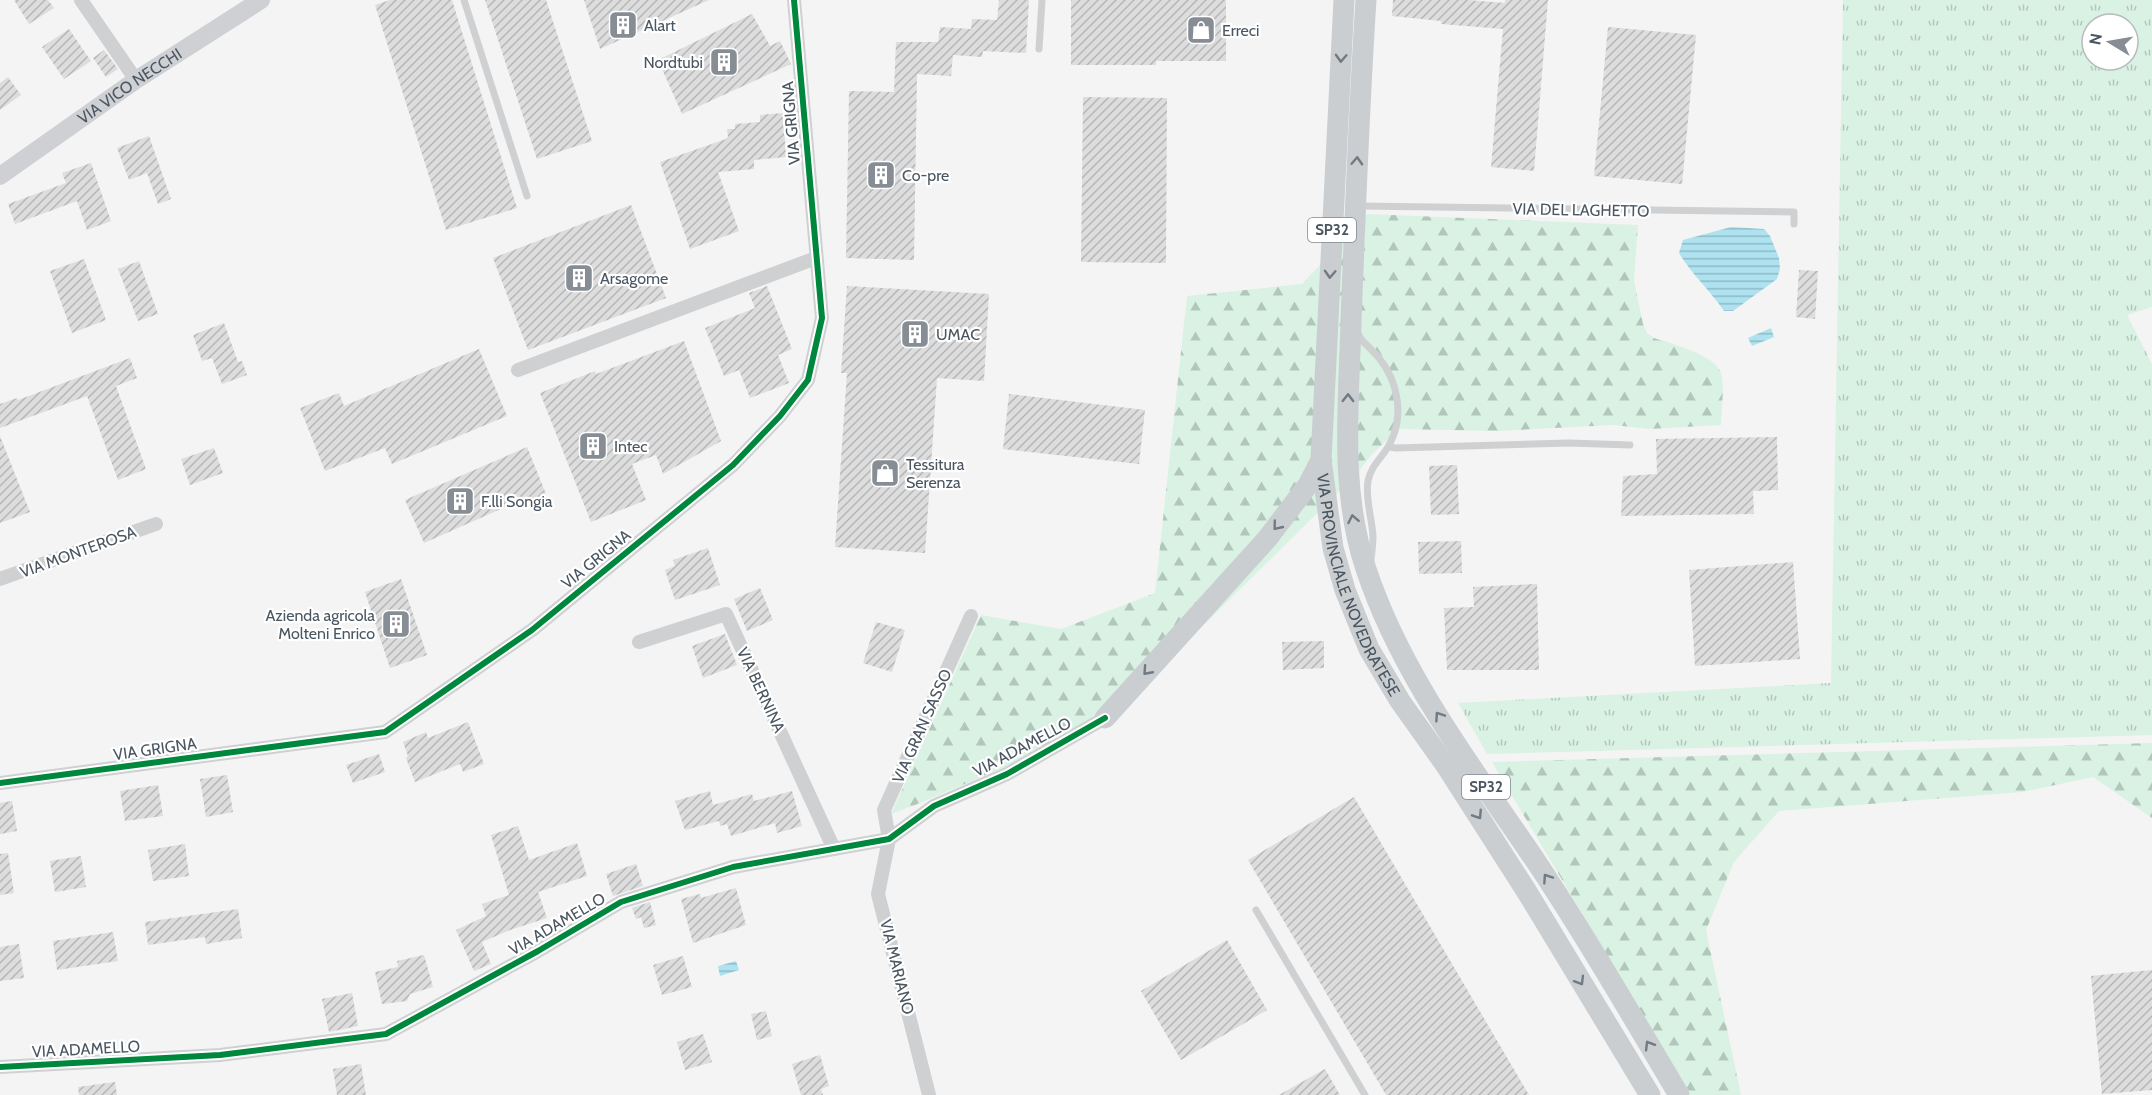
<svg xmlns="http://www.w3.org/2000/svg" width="2152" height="1095" font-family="Cabin,sans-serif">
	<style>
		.grass { fill: url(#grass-tufts); fill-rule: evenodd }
		.forest { fill: url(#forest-firs) }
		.water { fill: url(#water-rules) }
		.building { fill: url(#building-hatch) }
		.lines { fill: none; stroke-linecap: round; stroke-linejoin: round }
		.lane { stroke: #ced0d2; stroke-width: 7 }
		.street { stroke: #ced0d2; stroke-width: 14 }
		.secondary { stroke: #ced0d4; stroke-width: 18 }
		.primary { stroke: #caced1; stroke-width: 21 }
		.cycleway-casing { stroke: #fff; stroke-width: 10 }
		.cycleway { stroke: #00873e; stroke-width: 6 }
		.oneway { stroke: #707a83 }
		.labels { text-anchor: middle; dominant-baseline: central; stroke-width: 4.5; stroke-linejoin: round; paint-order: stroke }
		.shield { fill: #fff; stroke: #808990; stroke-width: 1.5 }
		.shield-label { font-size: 15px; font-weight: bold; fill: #4a5661 }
		.poi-label { font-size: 16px; fill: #4a5661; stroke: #fff; text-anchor: start }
		.street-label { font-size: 16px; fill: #4a5661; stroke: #fff }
	</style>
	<defs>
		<pattern id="grass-tufts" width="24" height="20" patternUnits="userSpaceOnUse" patternTransform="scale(1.5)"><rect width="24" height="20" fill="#d9f2e3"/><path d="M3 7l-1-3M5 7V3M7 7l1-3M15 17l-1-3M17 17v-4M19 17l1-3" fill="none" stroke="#b2c7bb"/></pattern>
		<pattern id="forest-firs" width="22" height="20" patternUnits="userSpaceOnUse" patternTransform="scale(1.5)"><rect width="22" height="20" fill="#d9f2e3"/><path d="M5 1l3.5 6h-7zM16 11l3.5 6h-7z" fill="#b2c7bb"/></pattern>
		<pattern id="water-rules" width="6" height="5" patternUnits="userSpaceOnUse" patternTransform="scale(1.5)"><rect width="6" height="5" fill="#aee2f0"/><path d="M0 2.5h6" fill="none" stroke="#90bac6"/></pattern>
		<pattern id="building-hatch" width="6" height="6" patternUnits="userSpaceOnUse" patternTransform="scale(1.5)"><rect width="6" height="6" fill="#ddddde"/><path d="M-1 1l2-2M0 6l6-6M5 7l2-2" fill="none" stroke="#b5b6b7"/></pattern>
	</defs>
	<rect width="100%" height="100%" fill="#f4f4f4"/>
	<path class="grass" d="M 1843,0 L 2152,0 L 2152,307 L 2127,315 L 2152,364 L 2152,735 L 1487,754 L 1458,703 L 1831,683 ZM 2092,24 L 2128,24 L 2128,60 L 2092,60 Z"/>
	<g class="forest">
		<path d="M 1367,214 L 1638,225 L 1634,281 L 1643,324 L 1647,333 L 1654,338 C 1672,344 1714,354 1721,373 C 1725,385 1721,411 1721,425 L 1649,429 L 1614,425 L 1497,431 L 1399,429 L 1372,454 L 1356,475 L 1100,727 L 915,805 L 891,814 L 981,615 L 1061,629 L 1155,593 L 1187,296 L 1302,284 Z"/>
		<polygon points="2152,743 2152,818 2093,777 2022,792 1779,811 1734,862 1706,930 1741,1095 1690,1095 1492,762"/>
	</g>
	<g class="water">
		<path d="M 1731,227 L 1764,229 L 1770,236 L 1779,258 L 1780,269 L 1777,279 L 1733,311 L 1724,311 C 1710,290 1692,275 1679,253 L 1683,240 Z"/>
		<polygon points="1771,328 1774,337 1752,346 1748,338"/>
		<polygon points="736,961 739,970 720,976 718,966"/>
	</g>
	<g class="building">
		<polygon points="14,0 48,0 54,8 29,24"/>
		<polygon points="390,0 452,0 517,208 446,230 375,5"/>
		<polygon points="485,0 546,0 592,141 537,159"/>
		<polygon points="584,0 709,0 600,49"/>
		<polygon points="999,0 1029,0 1026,53 983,51 982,57 953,55 951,76 917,74 914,260 846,258 849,91 894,92 896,42 938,42 940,27 971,29 972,19 997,20"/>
		<polygon points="1071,0 1226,0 1226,61 1156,61 1156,65 1071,65"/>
		<polygon points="1393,0 1468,0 1505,3 1505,0 1548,0 1534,171 1491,167 1503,29 1441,24 1441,21 1392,16"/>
		<polygon points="752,14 770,46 780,41 791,64 682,114 658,60"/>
		<polygon points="1608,27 1696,35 1682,184 1594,176"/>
		<polygon points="69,29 91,61 64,79 42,47"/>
		<polygon points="104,50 118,69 106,77 93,58"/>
		<polygon points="8,77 21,95 0,110 0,83"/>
		<polygon points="1083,97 1167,98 1166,263 1081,262"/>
		<polygon points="783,113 786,157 754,160 754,169 718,172 739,231 690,249 660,162 726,139 728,137 727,129 735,129 735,124 760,122 760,115"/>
		<polygon points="149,136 171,199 158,204 147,173 129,180 117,148"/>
		<polygon points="91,163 111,221 87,230 77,201 15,224 8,204 66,183 62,173"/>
		<polygon points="631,205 666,298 528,350 493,258"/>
		<polygon points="84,259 106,320 72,333 50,271"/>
		<polygon points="139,261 158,314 138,321 118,269"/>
		<polygon points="1799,270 1818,271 1815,319 1796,317"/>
		<polygon points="767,286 792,349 778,355 789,383 750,398 739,370 724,376 705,328 755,308 749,293"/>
		<polygon points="847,286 989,294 984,381 937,378 925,553 835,547 847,373 841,373"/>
		<polygon points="224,323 238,362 242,361 247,375 222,384 212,358 202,361 193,335"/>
		<polygon points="684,341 721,441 663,474 656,455 632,464 646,500 591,522 540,393 595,371 596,374"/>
		<polygon points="479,349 507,416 392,464 385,448 325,471 300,408 339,393 344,406"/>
		<polygon points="130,358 137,378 116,386 146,469 118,480 87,396 0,428 0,404 17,398 18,400"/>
		<polygon points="1009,394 1145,410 1139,464 1003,449"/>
		<polygon points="0,436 30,512 0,523"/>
		<polygon points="1777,437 1778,490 1753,491 1754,514 1621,516 1623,476 1657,474 1656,439"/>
		<polygon points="527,447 546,494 522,503 521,500 424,543 405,500"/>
		<polygon points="214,448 223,473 190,485 181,459"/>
		<polygon points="1457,465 1459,514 1431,515 1429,466"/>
		<polygon points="1461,541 1462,573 1419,574 1418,542"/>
		<polygon points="708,548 720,585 675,600 665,570 675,566 673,560"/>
		<polygon points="1793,562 1800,659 1695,666 1689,570"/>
		<polygon points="401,579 427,655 390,668 365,592"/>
		<polygon points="1537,584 1539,670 1447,670 1444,608 1474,607 1473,587"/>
		<polygon points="760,588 773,620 747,631 734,599"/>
		<polygon points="876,622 905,630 892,672 863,663"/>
		<polygon points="725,634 737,665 703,678 692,646"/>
		<polygon points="1324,641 1324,668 1283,670 1282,642"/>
		<polygon points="468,722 484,764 463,772 460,764 415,782 406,758 408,756 403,742 426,732 428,738"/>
		<polygon points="379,754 385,772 353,783 346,765"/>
		<polygon points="227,775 233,812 206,817 200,779"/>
		<polygon points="158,785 163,816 125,821 120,791"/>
		<polygon points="710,791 713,805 752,794 754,801 792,791 802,826 777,833 775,823 731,836 727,824 720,826 719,821 685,830 675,801"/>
		<polygon points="1354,797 1529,1095 1386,1095 1248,860"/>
		<polygon points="12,801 17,831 0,834 0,803"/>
		<polygon points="518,826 529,860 577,843 587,876 538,892 547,918 510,930 482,942 491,964 474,971 456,930 486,916 482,904 509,895 491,835"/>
		<polygon points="185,844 189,876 153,881 148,850"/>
		<polygon points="8,853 14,893 0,895 0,854"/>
		<polygon points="81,856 86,887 55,892 50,861"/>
		<polygon points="636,864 643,886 613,896 606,874"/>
		<polygon points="736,888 746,925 693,943 681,899 700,894 701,898"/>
		<polygon points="650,902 656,925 644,928 641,917 636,919 632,908"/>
		<polygon points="238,909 242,938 206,944 205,937 148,945 145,922"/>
		<polygon points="113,932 118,961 57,970 53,941"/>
		<polygon points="1227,940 1267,1010 1181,1060 1141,991"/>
		<polygon points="19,944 24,978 0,981 0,947"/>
		<polygon points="424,955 433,987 410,994 407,1001 382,1004 375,972 398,967 397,961"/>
		<polygon points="683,956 692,987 662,995 653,965"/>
		<polygon points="2152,970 2152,1090 2102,1094 2091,976"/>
		<polygon points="352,993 358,1026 329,1032 322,999"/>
		<polygon points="766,1011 772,1036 757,1040 751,1014"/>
		<polygon points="703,1034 712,1062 685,1070 677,1042"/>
		<polygon points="820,1055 829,1086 821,1089 823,1095 801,1095 792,1064"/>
		<polygon points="361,1064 366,1095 337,1095 333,1069"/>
		<polygon points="1325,1069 1340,1095 1279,1095"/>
		<polygon points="115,1082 117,1095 79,1095 78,1087"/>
	</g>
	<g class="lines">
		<g class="lane">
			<polyline points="464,0 527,196"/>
			<polyline points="1039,49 1042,0"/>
			<polyline points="1359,206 1794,212 1794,224"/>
			<path d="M 1357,334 C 1363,343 1372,349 1379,358 C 1398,381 1405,417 1389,445 C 1383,457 1371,465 1368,481 C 1365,499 1372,518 1373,536 C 1373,544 1372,552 1371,559"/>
			<polyline points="1389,447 1396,448 1569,443 1630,445"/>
			<polyline points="1256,910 1365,1095"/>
		</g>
		<g class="street">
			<polyline points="81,0 136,80"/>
			<polyline points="518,370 816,258"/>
			<polyline points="0,579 156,524"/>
			<polyline points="639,642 726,614 834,849"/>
			<polyline points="0,783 385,732 532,630 733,465 780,416 808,380 822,318 794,0"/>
			<polyline points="0,1067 220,1055 386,1034 538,951 621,902 733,867 889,839 934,806 1007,774 1105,718"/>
			<polyline points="929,1095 878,894 889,839 884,810 971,616"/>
		</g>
		<path class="secondary" id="s1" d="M 0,176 L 136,80 L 261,0"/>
		<g class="primary">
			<path id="s2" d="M 1344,0 L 1321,460 L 1333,548 L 1345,590 L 1369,649 L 1400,701 L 1447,767 L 1527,892 L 1650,1095"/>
			<path d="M 1366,0 C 1359,107 1355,214 1351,321 C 1349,404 1339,489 1366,569 C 1402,678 1476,772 1539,866 C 1589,941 1633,1018 1679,1095"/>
			<polyline points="1105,718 1267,539 1308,485 1321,460"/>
		</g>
		<g class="cycleway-casing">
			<g id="cycleway">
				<polyline points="0,783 385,732 532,630 733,465 780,416 808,380 822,318 794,0"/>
				<polyline points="0,1067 220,1055 386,1034 538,951 621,902 733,867 889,839 934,806 1007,774 1105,718"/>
			</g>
		</g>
		<use href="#cycleway" class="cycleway"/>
	</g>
	<defs><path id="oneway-chevron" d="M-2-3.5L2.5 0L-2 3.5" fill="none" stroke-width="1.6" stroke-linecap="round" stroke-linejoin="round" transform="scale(1.5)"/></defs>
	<g class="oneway">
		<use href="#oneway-chevron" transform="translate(1341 58) rotate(93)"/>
		<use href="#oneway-chevron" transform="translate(1357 161) rotate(-87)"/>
		<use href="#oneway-chevron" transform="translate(1330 274) rotate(93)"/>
		<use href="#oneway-chevron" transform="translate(1348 398) rotate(-89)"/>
		<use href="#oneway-chevron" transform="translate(1353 519) rotate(-101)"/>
		<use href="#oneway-chevron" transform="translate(1277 526) rotate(129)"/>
		<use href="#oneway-chevron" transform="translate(1147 671) rotate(132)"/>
		<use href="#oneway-chevron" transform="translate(1439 716) rotate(-124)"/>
		<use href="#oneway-chevron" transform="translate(1478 815) rotate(57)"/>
		<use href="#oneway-chevron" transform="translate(1547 878) rotate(-124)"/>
		<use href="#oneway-chevron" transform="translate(1580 981) rotate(59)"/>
		<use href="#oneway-chevron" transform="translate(1649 1045) rotate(-121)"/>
	</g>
	<defs>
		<g id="building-square" transform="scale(1.5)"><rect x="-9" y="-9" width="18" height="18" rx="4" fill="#868d94" stroke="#fff"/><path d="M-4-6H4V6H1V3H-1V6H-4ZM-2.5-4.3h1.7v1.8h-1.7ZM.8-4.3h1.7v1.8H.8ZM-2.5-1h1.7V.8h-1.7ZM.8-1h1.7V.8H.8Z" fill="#fff"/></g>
		<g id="shop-square" transform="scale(1.5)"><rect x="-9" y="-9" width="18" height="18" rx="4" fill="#868d94" stroke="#fff"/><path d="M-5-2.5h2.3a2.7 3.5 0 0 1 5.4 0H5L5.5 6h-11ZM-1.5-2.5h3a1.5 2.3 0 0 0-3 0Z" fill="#fff"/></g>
	</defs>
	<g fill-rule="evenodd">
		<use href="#building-square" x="623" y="25"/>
		<use href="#shop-square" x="1201" y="30"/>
		<use href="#building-square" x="724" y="62"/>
		<use href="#building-square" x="881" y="175"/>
		<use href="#building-square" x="579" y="278"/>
		<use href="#building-square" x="915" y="334"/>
		<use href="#building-square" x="593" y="446"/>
		<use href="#shop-square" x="885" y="473"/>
		<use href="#building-square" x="460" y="501"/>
		<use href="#building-square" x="396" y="624"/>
	</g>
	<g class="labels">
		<g class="shield">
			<rect x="1308" y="218" width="48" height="24" rx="4.5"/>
			<rect x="1462" y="775" width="48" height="24" rx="4.5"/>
		</g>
		<g class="shield-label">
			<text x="1332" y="230">SP32</text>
			<text x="1486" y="787">SP32</text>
		</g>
		<g class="poi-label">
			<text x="644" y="25">Alart</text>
			<text x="1222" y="30">Erreci</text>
			<text x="703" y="62" text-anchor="end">Nordtubi</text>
			<text x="902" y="175">Co-pre</text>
			<text x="600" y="278">Arsagome</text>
			<text x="936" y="334">UMAC</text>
			<text x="614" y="446">Intec</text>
			<text x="906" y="464">Tessitura<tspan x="906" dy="18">Serenza</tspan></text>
			<text x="481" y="501">F.lli Songia</text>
			<text x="375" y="615" text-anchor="end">Azienda agricola<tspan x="375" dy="18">Molteni Enrico</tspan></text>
		</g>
		<g class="street-label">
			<text stroke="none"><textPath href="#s1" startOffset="158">VIA VICO NECCHI</textPath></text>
			<text transform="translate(791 123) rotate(-95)">VIA GRIGNA</text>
			<text transform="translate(1581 210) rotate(1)">VIA DEL LAGHETTO</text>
			<text transform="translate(78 552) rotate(-20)">VIA MONTEROSA</text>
			<text transform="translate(596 559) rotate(-39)">VIA GRIGNA</text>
			<text stroke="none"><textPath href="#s2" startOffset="592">VIA PROVINCIALE NOVEDRATESE</textPath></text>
			<text transform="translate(761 690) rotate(65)">VIA BERNINA</text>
			<text transform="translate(922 726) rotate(-66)">VIA GRAN SASSO</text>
			<text transform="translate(1022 747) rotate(-28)">VIA ADAMELLO</text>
			<text transform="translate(155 749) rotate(-8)">VIA GRIGNA</text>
			<text transform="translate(557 924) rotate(-30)">VIA ADAMELLO</text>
			<text transform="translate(897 967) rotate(76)">VIA MARIANO</text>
			<text transform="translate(86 1049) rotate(-3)">VIA ADAMELLO</text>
		</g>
	</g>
	<g transform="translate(2110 42) rotate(281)"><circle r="28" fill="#ffffff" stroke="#b7bbc0" stroke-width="1.5"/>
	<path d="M0-4.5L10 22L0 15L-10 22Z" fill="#868d94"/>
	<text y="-9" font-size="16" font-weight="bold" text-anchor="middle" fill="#4a5661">N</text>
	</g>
</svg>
